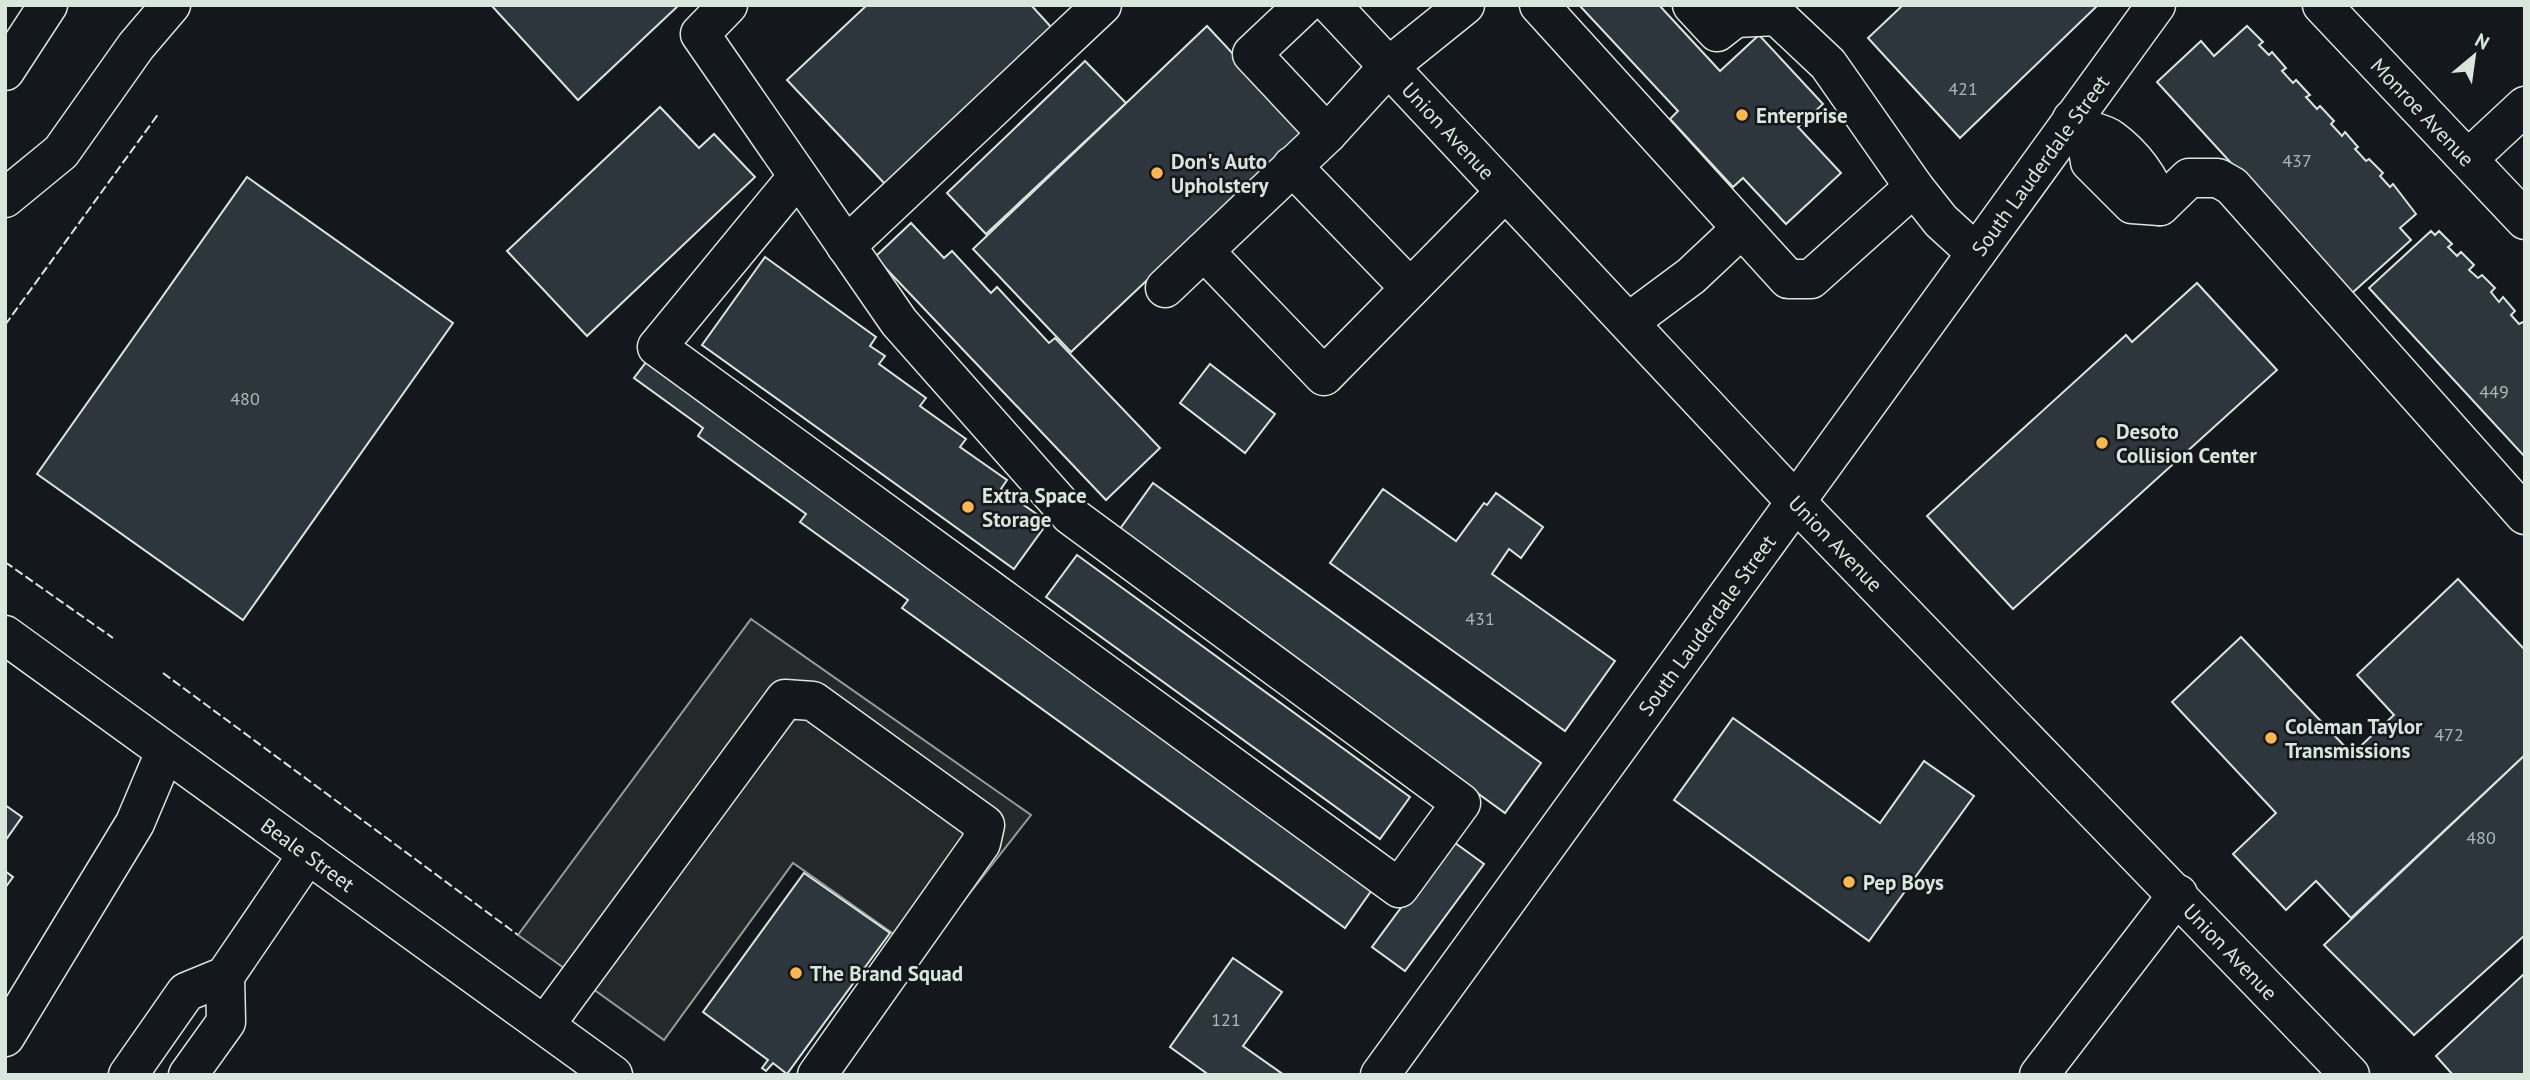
<svg xmlns="http://www.w3.org/2000/svg" width="2530" height="1080" font-family="'PT Sans',sans-serif">
	<style>
		.parking { fill: #24282b; stroke: #939e99; stroke-width: 2 }
		.building { fill: #2c363c; stroke: #d8e6dc; stroke-width: 2 }
		.lines { fill: none; stroke-linecap: round; stroke-linejoin: round }
		.minor-casing { stroke: #d8e6dc; stroke-width: 41 }
		.major-casing { stroke: #d8e6dc; stroke-width: 41 }
		.minor { stroke: #14181c; stroke-width: 38 }
		.major { stroke: #14181c; stroke-width: 38 }
		.fence { stroke: #d8e6dc; stroke-width: 2; stroke-dasharray: 9 3.5; stroke-linecap: butt }
		.poi-dot { fill: #ffb74d; stroke: #14181c; stroke-width: 2.5 }
		.labels { text-anchor: middle; dominant-baseline: central; stroke-width: 5; stroke-linejoin: round; paint-order: stroke }
		.number-label { font-size: 18px; fill: #adbab4 }
		.street-label { font-size: 21px; fill: #d8e6dc; stroke: #14181c }
		.poi-label { font-size: 21px; font-weight: bold; fill: #d8e6dc; stroke: #14181c; text-anchor: start }
	</style>
	<rect width="100%" height="100%" fill="#14181c"/>
	<polygon class="parking" points="751,619 1031,815 922,954 793,863 664,1040 518,935"/>
	<g class="building">
		<polygon points="491,5 679,5 578,100"/>
		<polygon points="867,5 1031,5 1052,28 885,184 787,80"/>
		<polygon points="1579,5 1659,5 1720,71 1759,35 1823,104 1798,127 1841,173 1786,224 1743,178 1733,187 1670,119 1678,111"/>
		<polygon points="1903,5 2098,5 1960,138 1868,38"/>
		<polygon points="1207,26 1305,131 1071,352 973,249"/>
		<polygon points="2247,26 2263,42 2259,45 2269,55 2272,52 2286,68 2282,71 2293,83 2296,80 2310,95 2306,97 2317,109 2320,106 2334,121 2331,124 2342,136 2345,132 2358,147 2355,149 2366,161 2369,159 2383,173 2380,176 2390,187 2393,184 2416,214 2400,228 2411,240 2351,294 2157,82 2201,41 2214,56"/>
		<polygon points="1085,61 1126,103 986,234 947,193"/>
		<polygon points="660,107 699,148 714,134 755,177 587,336 507,251"/>
		<polygon points="247,177 453,323 243,620 37,474"/>
		<polygon points="911,223 944,258 952,251 991,293 997,287 1049,343 1055,338 1160,448 1106,500 875,257"/>
		<polygon points="2431,231 2435,235 2439,231 2452,244 2448,247 2457,256 2461,252 2474,265 2469,270 2478,278 2482,275 2495,288 2491,292 2499,302 2503,297 2515,311 2511,315 2519,324 2525,321 2525,457 2369,288"/>
		<polygon points="765,257 876,337 870,346 885,356 879,364 926,398 920,406 966,439 960,447 1007,480 1001,489 1048,522 1014,569 702,345"/>
		<polygon points="2197,283 2277,370 2013,609 1927,516 2126,335 2132,342"/>
		<polygon points="647,361 1374,887 1345,928 902,608 908,600 800,522 806,514 698,436 703,428 634,378"/>
		<polygon points="1210,364 1275,414 1245,453 1180,403"/>
		<polygon points="1153,483 1541,763 1505,813 1117,533"/>
		<polygon points="1383,489 1456,541 1484,503 1487,505 1496,493 1543,527 1521,558 1509,549 1492,574 1615,661 1565,731 1330,563"/>
		<polygon points="1077,555 1410,797 1380,839 1046,597"/>
		<polygon points="2458,579 2525,650 2525,755 2351,918 2316,881 2286,910 2233,854 2276,813 2172,702 2241,637 2352,754 2394,715 2357,675"/>
		<polygon points="1733,718 1880,823 1924,761 1974,796 1869,941 1674,800"/>
		<polygon points="2525,755 2525,935 2414,1035 2324,945"/>
		<polygon points="5,805 22,817 5,841"/>
		<polygon points="1451,840 1484,864 1405,971 1372,947"/>
		<polygon points="5,871 13,877 5,888"/>
		<polygon points="804,873 890,933 787,1074 773,1063 766,1071 762,1068 768,1060 703,1012"/>
		<polygon points="1233,958 1282,992 1243,1046 1284,1075 1209,1075 1170,1047"/>
		<polygon points="2525,973 2525,1075 2453,1075 2436,1056"/>
	</g>
	<g class="lines">
		<g class="minor-casing">
			<g id="minor">
				<polyline points="728,5 700,34 899,322 1070,515 1461,803 1399,888 657,347 798,176"/>
				<polyline points="1304,5 1252,54 1327,134 1388,67 1465,5"/>
				<polyline points="1539,5 1788,279 1811,279 1914,187"/>
				<polyline points="1692,5 1717,32 1735,18 1777,16 1828,64 1914,187 1941,221 1976,253"/>
				<path id="s1" d="M 2322,5 L 2525,220"/>
				<path d="M 2072,119 C 2089,135 2098,130 2111,139 C 2134,156 2151,180 2160,206"/>
				<polyline points="2085,131 2090,162 2132,204 2160,206 2189,178 2218,178 2232,186 2525,515"/>
				<polyline points="2468,159 2525,106"/>
				<polyline points="1292,166 1410,288"/>
				<polyline points="846,246 1102,5"/>
				<polyline points="1204,251 1324,376 1504,193"/>
				<polyline points="1165,288 1327,134"/>
				<polyline points="1629,322 1691,276 1741,229"/>
				<path id="s2" d="M 5,635 L 613,1075"/>
				<polyline points="545,1025 785,699 813,701 985,825 981,843 817,1075"/>
				<polyline points="5,1037 135,823 165,752"/>
				<polyline points="128,1075 186,992 225,976 308,854"/>
				<polyline points="188,1075 226,1022 225,976"/>
				<path id="s3" d="M 1380,1075 L 2156,5"/>
				<polyline points="2039,1075 2178,894"/>
			</g>
		</g>
		<g class="major-casing">
			<g id="major">
				<path id="s4" d="M 1331,5 L 1796,502 L 2350,1075"/>
				<polyline points="5,71 48,5"/>
				<polyline points="5,198 61,152 136,46 171,5"/>
			</g>
		</g>
		<use href="#minor" class="minor"/>
		<use href="#major" class="major"/>
		<g class="fence">
			<polyline points="5,325 159,113"/>
			<polyline points="5,562 113,638"/>
			<polyline points="163,673 518,935"/>
		</g>
	</g>
	<g class="poi-dot">
		<circle cx="1742" cy="115" r="7"/>
		<circle cx="1157" cy="173" r="7"/>
		<circle cx="2102" cy="443" r="7"/>
		<circle cx="968" cy="507" r="7"/>
		<circle cx="2271" cy="738" r="7"/>
		<circle cx="1849" cy="882" r="7"/>
		<circle cx="796" cy="973" r="7"/>
	</g>
	<g class="labels">
		<g class="number-label">
			<text x="1963" y="88">421</text>
			<text x="2297" y="160">437</text>
			<text x="2494" y="391">449</text>
			<text x="245" y="398">480</text>
			<text x="1480" y="618">431</text>
			<text x="2449" y="734">472</text>
			<text x="2481" y="837">480</text>
			<text x="1226" y="1019">121</text>
		</g>
		<g class="street-label">
			<text stroke="none"><textPath href="#s1" startOffset="147">Monroe Avenue</textPath></text>
			<text stroke="none"><textPath href="#s4" startOffset="172">Union Avenue</textPath></text>
			<text stroke="none"><textPath href="#s3" startOffset="1124">South Lauderdale Street</textPath></text>
			<text stroke="none"><textPath href="#s4" startOffset="738">Union Avenue</textPath></text>
			<text stroke="none"><textPath href="#s3" startOffset="556">South Lauderdale Street</textPath></text>
			<text stroke="none"><textPath href="#s2" startOffset="374">Beale Street</textPath></text>
			<text stroke="none"><textPath href="#s4" startOffset="1306">Union Avenue</textPath></text>
		</g>
		<g class="poi-label">
			<text x="1756" y="115">Enterprise</text>
			<text x="1171" y="161">Don's Auto<tspan x="1171" dy="24">Upholstery</tspan></text>
			<text x="2116" y="431">Desoto<tspan x="2116" dy="24">Collision Center</tspan></text>
			<text x="982" y="495">Extra Space<tspan x="982" dy="24">Storage</tspan></text>
			<text x="2285" y="726">Coleman Taylor<tspan x="2285" dy="24">Transmissions</tspan></text>
			<text x="1863" y="882">Pep Boys</text>
			<text x="810" y="973">The Brand Squad</text>
		</g>
	</g>
	<rect width="2530" height="1080" fill="none" stroke="#d8e6dc" stroke-width="14"/>
	<g transform="translate(2474 56) rotate(29)" stroke="#14181c" stroke-width="5" paint-order="stroke">
	<path d="M0-5L12 26L0 18L-12 26Z" fill="#d8e6dc"/>
	<text y="-10" font-size="19" font-weight="bold" text-anchor="middle" fill="#d8e6dc">N</text>
	</g>
</svg>
